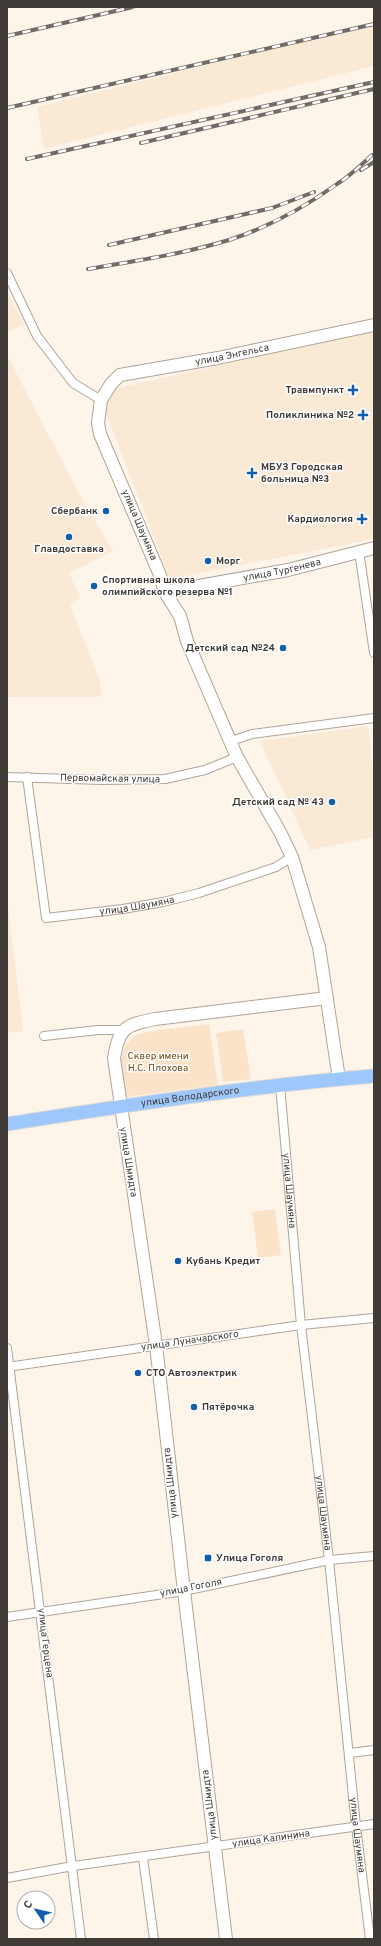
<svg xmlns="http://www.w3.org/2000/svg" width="381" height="1946" font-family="Overpass,sans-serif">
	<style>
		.built { fill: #fae9d5 }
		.green { fill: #fae3c9 }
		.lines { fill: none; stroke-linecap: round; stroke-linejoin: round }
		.street-casing { stroke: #b0a498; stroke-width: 10 }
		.secondary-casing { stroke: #b0a498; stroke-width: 14 }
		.primary-casing { stroke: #d9d8d7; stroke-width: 15 }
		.street { stroke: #fff; stroke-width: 8 }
		.secondary { stroke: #fff; stroke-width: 12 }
		.primary { stroke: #9ec8fb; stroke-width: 13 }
		.rail-casing { stroke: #726c66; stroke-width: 4 }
		.rail { stroke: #fff; stroke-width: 2.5; stroke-dasharray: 8; stroke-linecap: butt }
		.poi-dot { fill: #115ead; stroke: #fff; stroke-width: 1.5 }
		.labels { text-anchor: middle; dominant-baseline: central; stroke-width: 3; stroke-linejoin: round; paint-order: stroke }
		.street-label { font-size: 10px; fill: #403b36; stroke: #fff }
		.poi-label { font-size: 10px; font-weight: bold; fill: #403b36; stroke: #fff; text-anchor: start }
		.park-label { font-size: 10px; fill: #704a17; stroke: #fff }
	</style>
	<rect width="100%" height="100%" fill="#fef5ea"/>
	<g class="built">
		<polygon points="374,24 374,66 44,149 37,107"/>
		<polygon points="7,291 24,324 7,332"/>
		<polygon points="374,331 374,539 170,579 104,408 108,390"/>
		<polygon points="7,355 76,488 113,551 69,573 80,598 70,606 100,681 102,695 95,697 7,697"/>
		<polygon points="368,726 374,781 374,837 310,850 260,741"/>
		<polygon points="7,897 23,1031 7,1033"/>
	</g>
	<g class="green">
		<polygon points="209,1024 218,1085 125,1097 120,1061 125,1046 135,1035 151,1031"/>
		<polygon points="243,1029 251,1079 223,1082 216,1033"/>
		<polygon points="275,1209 281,1255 258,1258 252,1212"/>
	</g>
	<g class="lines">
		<g class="street-casing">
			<g id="street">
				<polyline points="7,273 37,336 73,383 101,400"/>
				<polyline points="359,551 374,653"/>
				<polyline points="234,740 252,734 374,718"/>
				<polyline points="7,777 103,780 165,779 205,770 237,757"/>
				<path id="s1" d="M 27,777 L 46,918 L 123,909 L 163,902 L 199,893 L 276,867 L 292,857"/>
				<polyline points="44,1036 98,1030 123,1030"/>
				<path id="s2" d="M 280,1085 L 301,1325 L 329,1560 L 356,1826 L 370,1939"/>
				<polyline points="7,1348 81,1939"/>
				<polyline points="7,1367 301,1325 374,1318"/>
				<polyline points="7,1617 184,1591 329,1560 374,1556"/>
				<polyline points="350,1753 374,1750"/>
				<polyline points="143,1858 154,1939"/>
				<polyline points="7,1878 73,1866 374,1824"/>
			</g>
		</g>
		<g class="secondary-casing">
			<g id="secondary">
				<path id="s3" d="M 165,592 L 288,570 L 374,548"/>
				<path id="s4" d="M 339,1079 L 319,947 L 292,857 L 280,832 L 237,757 L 187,641 L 180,616 L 165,592 L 160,575 L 100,434 L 98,423 L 101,400 L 111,384 L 120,375 L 218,358 L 374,325"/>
				<path d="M 226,1939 L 184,1591 L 156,1345 L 114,1058 C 119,1027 126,1025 155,1019 L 327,998"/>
			</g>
		</g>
		<g class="primary-casing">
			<g id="primary">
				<path id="s5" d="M 7,1124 C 129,1105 251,1086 374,1076"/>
			</g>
		</g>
		<use href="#street" class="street"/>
		<use href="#secondary" class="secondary"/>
		<use href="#primary" class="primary"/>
		<g class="rail-casing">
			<g id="rail">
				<polyline points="7,36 133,7"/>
				<polyline points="7,108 374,24"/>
				<polyline points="141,143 374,89"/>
				<polyline points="27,159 374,82"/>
				<polyline points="361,170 374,162"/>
				<polyline points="109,245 272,208 314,192"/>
				<path d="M 88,269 C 135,261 183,254 229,240 C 266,228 305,207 337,184 C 350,176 361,165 372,155"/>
			</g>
		</g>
		<use href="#rail" class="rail"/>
	</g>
	<g class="poi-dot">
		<path d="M351 384h4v4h4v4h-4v4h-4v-4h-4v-4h4z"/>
		<path d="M361 409h4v4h4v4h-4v4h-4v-4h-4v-4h4z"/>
		<path d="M250 467h4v4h4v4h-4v4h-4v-4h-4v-4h4z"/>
		<circle cx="106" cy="511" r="4"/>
		<path d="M360 513h4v4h4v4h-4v4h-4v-4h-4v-4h4z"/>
		<circle cx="69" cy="537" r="4"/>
		<circle cx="208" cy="561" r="4"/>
		<circle cx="94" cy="586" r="4"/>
		<circle cx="283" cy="648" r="4"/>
		<circle cx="332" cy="802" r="4"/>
		<circle cx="178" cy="1261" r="4"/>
		<circle cx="138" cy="1373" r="4"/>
		<circle cx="194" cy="1407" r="4"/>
		<rect x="204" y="1554" width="8" height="8" rx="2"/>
	</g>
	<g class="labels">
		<g class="street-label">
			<text stroke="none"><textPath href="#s4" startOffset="873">улица Энгельса</textPath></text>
			<text transform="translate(139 525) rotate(67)">улица Шаумяна</text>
			<text stroke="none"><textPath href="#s3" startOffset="119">улица Тургенева</textPath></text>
			<text transform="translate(110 779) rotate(1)">Первомайская улица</text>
			<text stroke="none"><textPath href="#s1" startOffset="234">улица Шаумяна</textPath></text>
			<text stroke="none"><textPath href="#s5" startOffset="185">улица Володарского</textPath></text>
			<text transform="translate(128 1162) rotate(81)">улица Шмидта</text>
			<text stroke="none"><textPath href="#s2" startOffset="106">улица Шаумяна</textPath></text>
			<text transform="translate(190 1341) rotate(-8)">улица Луначарского</text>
			<text transform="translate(171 1483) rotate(-96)">улица Шмидта</text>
			<text stroke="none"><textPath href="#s2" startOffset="430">улица Шаумяна</textPath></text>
			<text transform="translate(191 1588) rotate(-11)">улица Гоголя</text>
			<text transform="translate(45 1643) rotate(83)">улица Герцена</text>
			<text transform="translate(210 1805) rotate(-97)">улица Шмидта</text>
			<text stroke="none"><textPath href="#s2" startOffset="754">улица Шаумяна</textPath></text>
			<text transform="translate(271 1839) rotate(-8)">улица Калинина</text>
		</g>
		<g class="poi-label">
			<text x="344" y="390" text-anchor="end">Травмпункт</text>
			<text x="354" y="415" text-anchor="end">Поликлиника №2</text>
			<text x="261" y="467">МБУЗ Городская<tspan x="261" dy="12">больница №3</tspan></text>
			<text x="98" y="511" text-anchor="end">Сбербанк</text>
			<text x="353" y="519" text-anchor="end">Кардиология</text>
			<text x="69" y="549" text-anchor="middle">Главдоставка</text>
			<text x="216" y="561">Морг</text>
			<text x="102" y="580">Спортивная школа<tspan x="102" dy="12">олимпийского резерва №1</tspan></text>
			<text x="275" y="648" text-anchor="end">Детский сад №24</text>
			<text x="324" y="802" text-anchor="end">Детский сад № 43</text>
			<text x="186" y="1261">Кубань Кредит</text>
			<text x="146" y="1373">СТО Автоэлектрик</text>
			<text x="202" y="1407">Пятёрочка</text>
			<text x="216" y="1558">Улица Гоголя</text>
		</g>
		<g class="park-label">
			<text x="158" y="1056">Сквер имени<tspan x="158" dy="12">Н.С. Плохова</tspan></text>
		</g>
	</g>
	<rect width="381" height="1946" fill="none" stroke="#403b36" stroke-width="16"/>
	<g transform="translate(36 1910) rotate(304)"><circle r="19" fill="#ffffff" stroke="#b3b1af"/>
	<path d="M0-3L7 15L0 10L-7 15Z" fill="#115ead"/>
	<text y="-6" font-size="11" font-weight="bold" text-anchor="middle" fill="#403b36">С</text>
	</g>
</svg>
